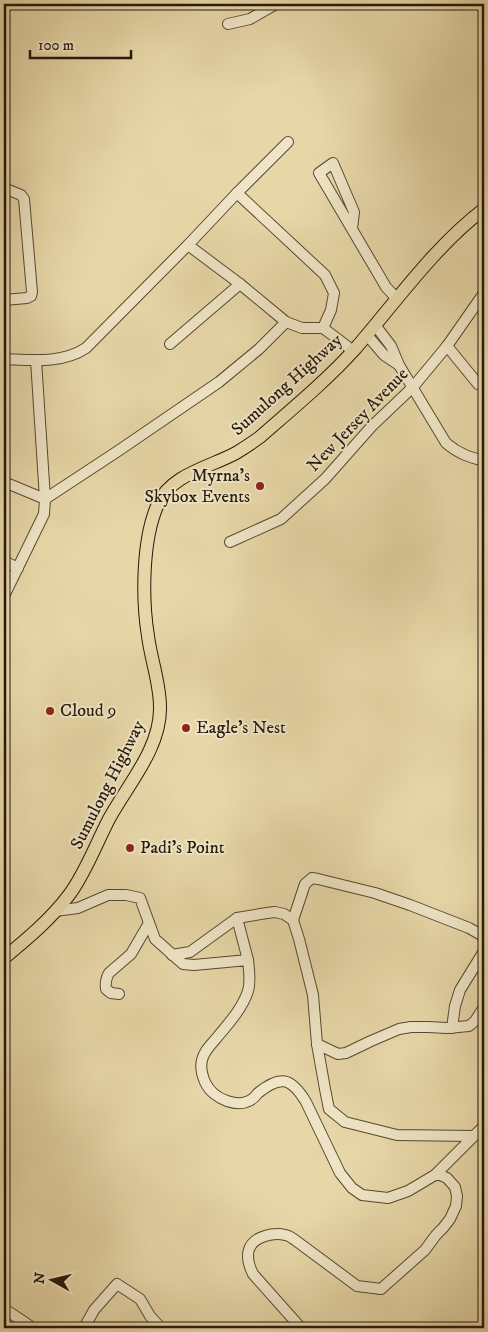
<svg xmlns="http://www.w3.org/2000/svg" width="488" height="1332" font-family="'IM FELL DW Pica',serif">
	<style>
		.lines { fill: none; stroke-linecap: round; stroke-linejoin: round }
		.minor-casing { stroke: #564832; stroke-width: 12 }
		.major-casing { stroke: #25180b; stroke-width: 14 }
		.minor { stroke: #efe5c6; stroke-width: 10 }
		.major { stroke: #e7d7a8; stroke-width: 12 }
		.poi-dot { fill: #8f2418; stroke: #efe5c6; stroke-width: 2 }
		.labels { text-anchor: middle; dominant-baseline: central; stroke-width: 4; stroke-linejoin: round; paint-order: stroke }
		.street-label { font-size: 18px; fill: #25180b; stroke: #efe5c6 }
		.poi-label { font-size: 18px; fill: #25180b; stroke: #efe5c6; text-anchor: start }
	</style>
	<rect width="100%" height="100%" fill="#e7d7a8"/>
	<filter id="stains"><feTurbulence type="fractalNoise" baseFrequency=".004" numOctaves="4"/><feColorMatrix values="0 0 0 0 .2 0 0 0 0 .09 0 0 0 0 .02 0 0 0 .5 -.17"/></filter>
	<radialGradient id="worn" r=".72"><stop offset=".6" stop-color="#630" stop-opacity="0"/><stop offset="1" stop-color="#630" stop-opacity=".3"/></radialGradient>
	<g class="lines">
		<g class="minor-casing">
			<g id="minor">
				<polyline points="228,24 250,19 276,4"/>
				<polyline points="4,188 21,195 24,199 32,292 31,296 27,298 4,300"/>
				<polyline points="237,193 325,275 334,293 331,310 323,328"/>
				<polyline points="352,229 354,212 333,163 319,173 386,287 397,299"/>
				<polyline points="188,245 240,284 286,322 302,328 323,328 339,340 353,351"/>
				<path d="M 375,325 L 391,346 L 399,365 L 446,443 C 459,454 469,457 484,461"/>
				<polyline points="367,335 384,355 399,365"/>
				<polyline points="170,344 240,284"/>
				<polyline points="447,346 478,384 484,385"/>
				<path d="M 4,359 C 31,360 62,364 86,348 L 188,245 L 237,193 L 288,142"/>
				<polyline points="4,482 45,499 36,360"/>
				<polyline points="230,542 281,519 325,479 372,426 413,387 447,346 484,293"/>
				<polyline points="4,561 18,568"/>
				<polyline points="4,596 44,514 45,499 118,451 219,382 259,349 286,322"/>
				<path d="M 55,911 L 78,908 L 108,895 L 126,895 L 140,898 L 155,939 L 183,964 L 194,965 L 248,960 C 249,970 251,981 248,991 C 243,1007 230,1022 219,1035 C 213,1043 204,1050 202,1060 C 200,1068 202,1075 205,1082 C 209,1091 218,1098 227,1101 C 233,1103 241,1104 246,1102 C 251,1101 255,1097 258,1093 C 280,1075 291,1077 306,1102 L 340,1173 L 352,1188 L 362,1195 L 388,1198 L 408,1191 L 435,1175 L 440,1175 L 447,1178 L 455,1187 L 457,1196 L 456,1206 L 450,1219 L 443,1228 L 436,1235 L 425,1250 L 381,1289 L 357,1286 L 295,1240 C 292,1238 288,1235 285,1235 C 278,1233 271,1234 265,1236 C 245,1242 245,1258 253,1274 L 301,1328"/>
				<polyline points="237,918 248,960"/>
				<polyline points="293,920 305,884 312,878 318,879 375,893 410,905 469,928 483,936 484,941"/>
				<polyline points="172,955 190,952 237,918 267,913 275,912 284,914 293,920 299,939 313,995 317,1044 325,1089 329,1109 345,1122 397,1135 474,1136 484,1126"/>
				<path d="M 119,994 L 111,993 L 106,989 C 105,982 106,978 109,973 L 131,954 L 149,923"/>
				<polyline points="452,1028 455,1006 460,990 484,951"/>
				<polyline points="317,1044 338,1054 346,1053 371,1041 399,1029 411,1027 428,1027 447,1028 469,1026 475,1021 484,1007"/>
				<polyline points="435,1175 474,1136"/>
				<polyline points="4,1310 9,1312 33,1328"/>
				<polyline points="84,1328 94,1310 117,1284 140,1299 150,1316 161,1328"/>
			</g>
		</g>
		<g class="major-casing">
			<path id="major" d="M 4,958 C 27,939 51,919 69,895 C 85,874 97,842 109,819 C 128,784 161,748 160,707 C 160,683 151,660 148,636 C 142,599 142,539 158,504 C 170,475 210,467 236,453 C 244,448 252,443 260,437 C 292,409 326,381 355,349 C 395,303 435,246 484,209"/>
		</g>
		<use href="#minor" class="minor"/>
		<use href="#major" class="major"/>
	</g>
	<g class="poi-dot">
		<circle cx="260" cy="486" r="5"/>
		<circle cx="50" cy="711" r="5"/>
		<circle cx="186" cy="728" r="5"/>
		<circle cx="130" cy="848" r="5"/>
	</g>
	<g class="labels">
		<g class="street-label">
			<text transform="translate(287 385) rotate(-42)">Sumulong Highway</text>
			<text transform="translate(358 420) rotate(-46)">New Jersey Avenue</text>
			<text transform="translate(108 785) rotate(-63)">Sumulong Highway</text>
		</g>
		<g class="poi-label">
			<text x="250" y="476" text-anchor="end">Myrna's<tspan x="250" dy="21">Skybox Events</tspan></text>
			<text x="60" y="711">Cloud 9</text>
			<text x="196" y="728">Eagle's Nest</text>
			<text x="140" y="848">Padi's Point</text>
		</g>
	</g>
	<rect width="488" height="1332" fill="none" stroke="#e7d7a8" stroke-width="20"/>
	<rect x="5" y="5" width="478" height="1322" fill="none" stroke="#25180b" stroke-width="2.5"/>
	<rect x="10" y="10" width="468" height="1312" fill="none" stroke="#25180b"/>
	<g transform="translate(52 1280) rotate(278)" stroke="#efe5c6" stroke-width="4" paint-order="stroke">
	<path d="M0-4L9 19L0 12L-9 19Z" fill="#25180b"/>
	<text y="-8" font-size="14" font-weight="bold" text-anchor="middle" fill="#25180b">N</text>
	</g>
	<path d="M30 50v8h101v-8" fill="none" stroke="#25180b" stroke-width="2.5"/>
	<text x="38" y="50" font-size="15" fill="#25180b" stroke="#efe5c6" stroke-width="4" paint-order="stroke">100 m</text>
	<rect width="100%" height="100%" filter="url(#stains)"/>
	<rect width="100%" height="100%" fill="url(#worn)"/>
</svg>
